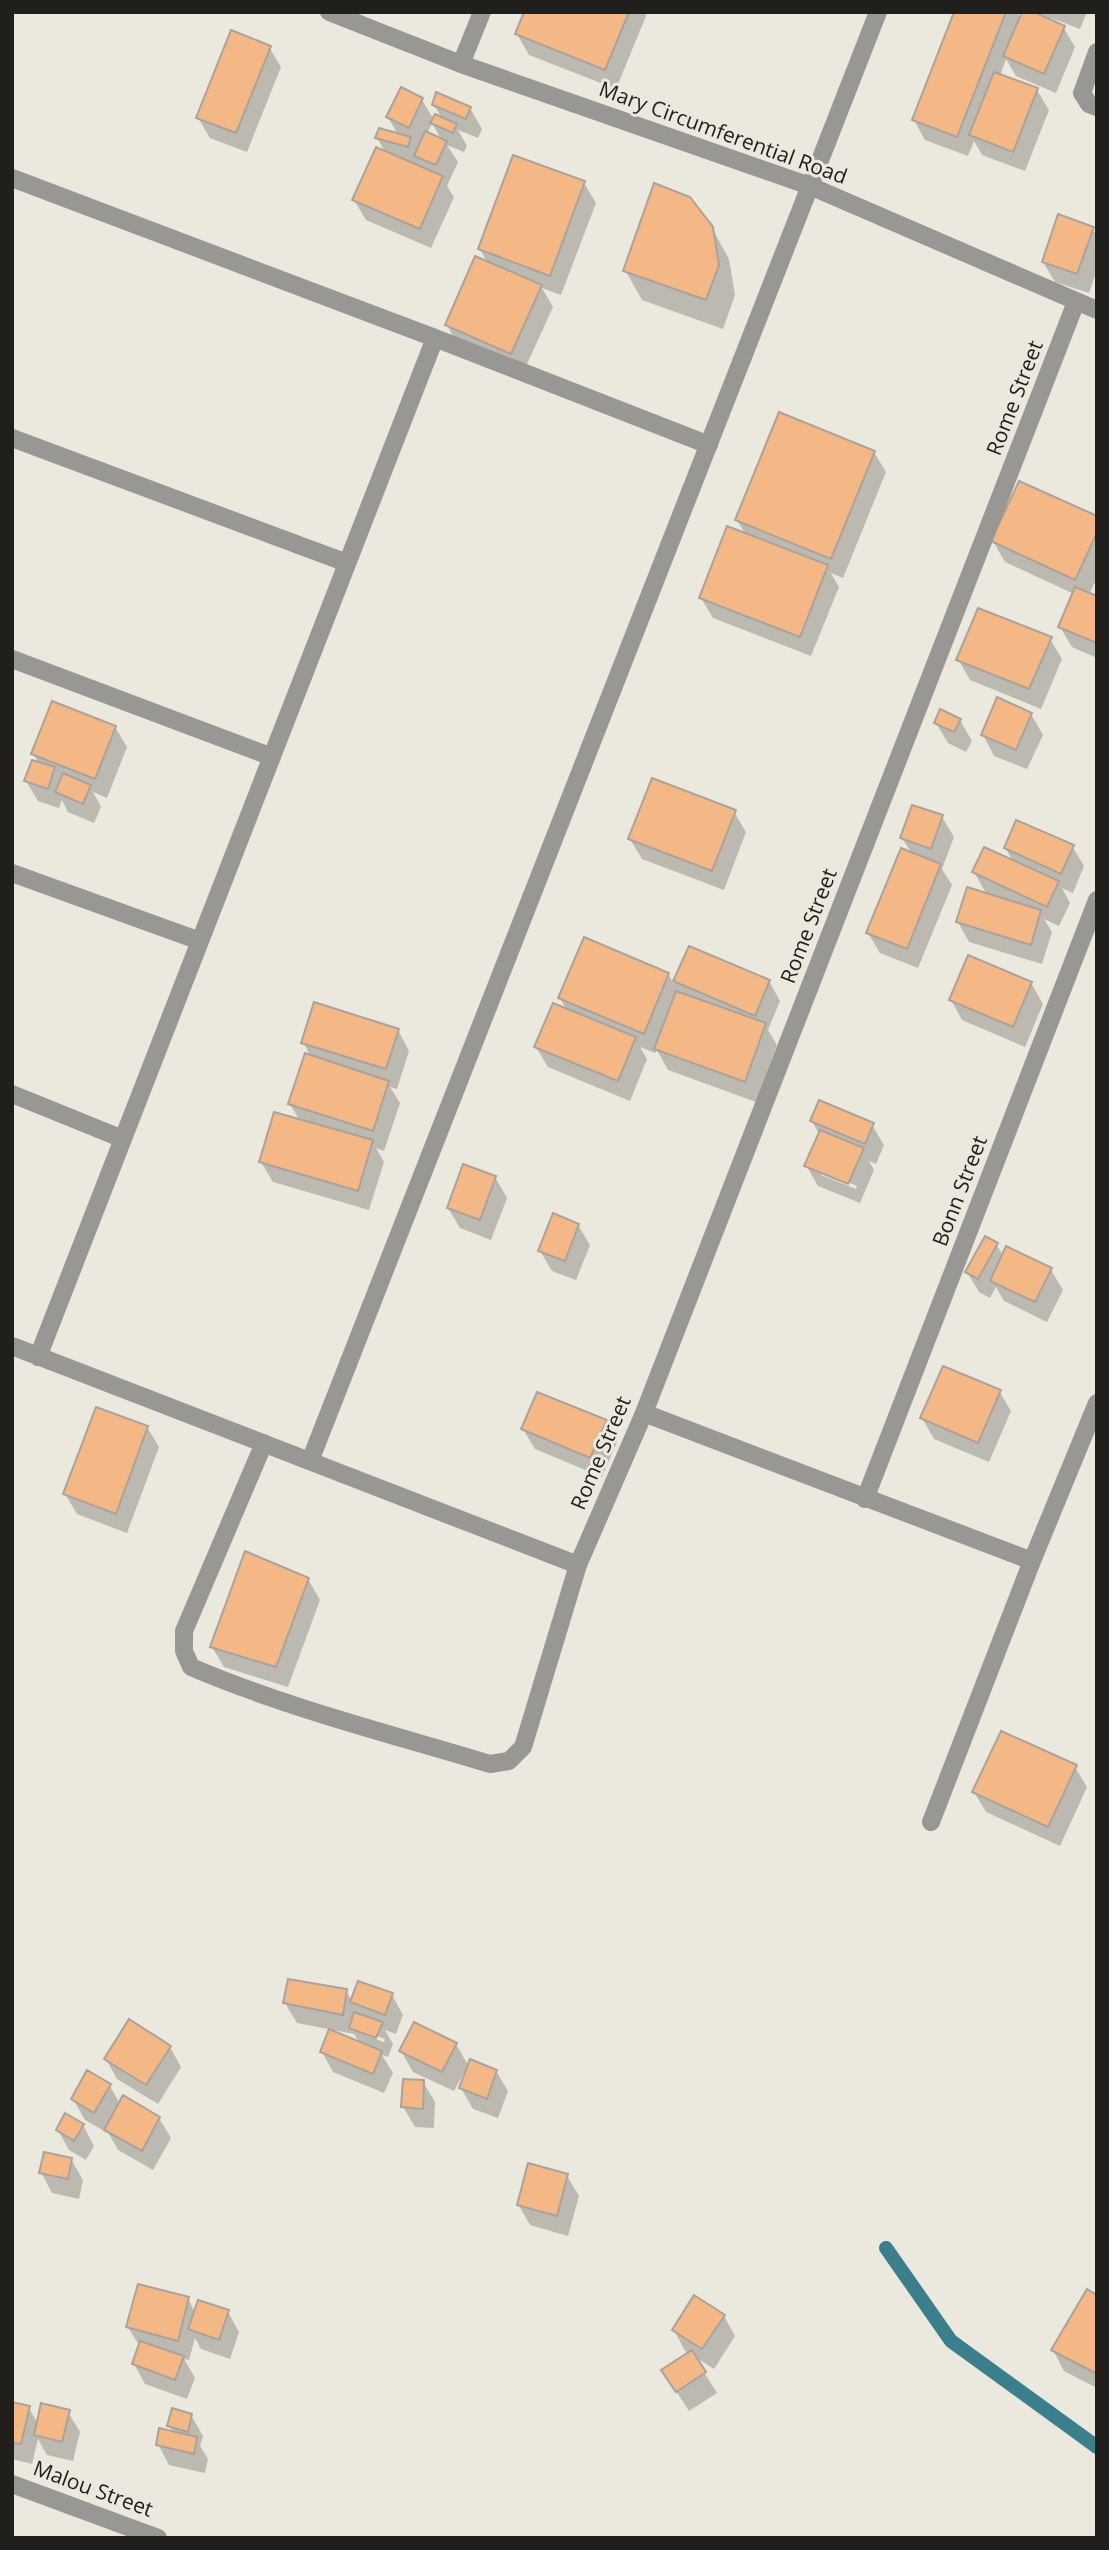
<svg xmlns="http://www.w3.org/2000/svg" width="1109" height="2550" font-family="'Open Sans',sans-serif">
<rect width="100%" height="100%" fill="#ebe8de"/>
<!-- shadow -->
<path fill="#0003" fill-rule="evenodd" d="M526,12H644L646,16L616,89L529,55L517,34Z
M956,12H1017L1021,19L1042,18L1039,12H1087L1080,29L1051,18L1050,21L1063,27L1075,47L1056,93L1016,76L1006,59L1000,76L1037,90L1049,110L1025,171L982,155L974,141L968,156L925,140L914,120Z
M269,47L281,67L247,152L210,138L198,118Z
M422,100L434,120L442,119L434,105L470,108L482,129L478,138L458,130L467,146L464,152L447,145L458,162L447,186L454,197L431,248L366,220L354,200L386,153L377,138L398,135L388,117ZM432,123L442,141L427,134Z
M584,183L596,203L561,295L542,288L553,307L523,373L458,345L447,325L488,264L480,249Z
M712,228L729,259L735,295L723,329L642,300L625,270Z
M1092,228L1097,236V270L1089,293L1055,282L1043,262Z
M874,452L886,472L843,578L831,573L839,587L811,656L713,618L701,598L746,535L737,520Z
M1097,518V578L1089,595L1097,598V658L1072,647L1060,627L1074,594L1005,562L993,541Z
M1050,639L1062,659L1041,709L970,680L958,659Z
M1031,714L1043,735L1027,769L994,756L983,735Z
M960,720L972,741L966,752L948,743L936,723Z
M115,727L127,747L107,798L93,792L101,807L94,823L68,812L62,800L59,808L38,801L26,781L40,764L33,754Z
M734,812L746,832L724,890L642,859L630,839Z
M942,817L954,837L942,869L952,885L918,968L880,953L868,933L912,854L902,838Z
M1072,846L1084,866L1073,893L1062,888L1070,903L1059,926L1044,919L1052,932L1042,964L969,942L958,922L987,895L974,872L1014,862L1005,848Z
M690,948L769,981L780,1001L768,1030L777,1045L756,1102L668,1070L657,1050L655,1053L640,1047L647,1059L630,1101L548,1067L536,1047L567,1011L560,998L668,974L674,984Z
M1031,983L1043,1004L1025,1047L962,1020L951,1000Z
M398,1030L409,1051L397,1089L390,1087L400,1103L384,1151L376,1148L384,1162L369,1210L273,1182L261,1162L300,1121L290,1104L311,1057L303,1042Z
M812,1121L872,1125L884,1145L876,1164L869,1161L874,1170L860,1203L818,1186L806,1165L819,1134ZM821,1171L857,1186L856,1189L821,1175Z
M495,1177L507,1198L491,1240L460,1228L448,1208Z
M578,1225L590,1245L576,1280L552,1271L540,1251Z
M996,1244L1004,1257L1007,1249L1051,1270L1063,1290L1047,1322L1004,1301L996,1287L990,1298L979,1292L967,1272Z
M999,1391L1011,1411L989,1462L934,1439L922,1418Z
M605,1422L617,1442L602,1477L535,1449L523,1429Z
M147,1427L159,1447L127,1533L77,1514L65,1494Z
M308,1579L320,1600L288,1687L224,1667L212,1647Z
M1075,1767L1087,1787L1060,1846L986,1812L974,1792Z
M346,1991L352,2001L392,1995L403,2015L396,2034L385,2030L393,2044L388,2057L382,2055L393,2073L384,2093L333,2072L322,2052L360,2044L354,2034L297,2023L285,2003ZM365,2032L385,2039L384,2042L365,2035Z
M456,2044L468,2065L454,2091L413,2072L401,2051Z
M170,2047L181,2067L158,2104L117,2079L106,2059Z
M496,2071L508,2091L498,2118L473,2109L461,2088Z
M423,2082L435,2102L434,2128L415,2127L403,2107Z
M110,2086L120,2104L159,2118L171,2138L153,2170L118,2150L107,2130L106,2132L85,2120L73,2099Z
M83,2125L94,2146L86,2160L69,2150L58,2130Z
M71,2159L83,2180L79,2199L52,2193L41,2172Z
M567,2176L579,2196L568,2236L530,2225L518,2204Z
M1097,2297V2388L1064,2371L1053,2350Z
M188,2299L195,2312H228L239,2332L230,2359L201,2349L195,2338L189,2360L184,2359L195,2378L187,2399L145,2384L134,2364L140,2347L128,2327Z
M724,2316L735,2336L714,2369L694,2356L717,2393L689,2411L663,2371L690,2353L685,2351L674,2330Z
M12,2404L29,2408L38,2424L68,2412L80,2432L73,2461L47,2455L38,2439L32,2464L12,2459Z
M191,2415L203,2436L200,2446L208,2459L205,2473L169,2465L158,2444L174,2433L169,2426Z"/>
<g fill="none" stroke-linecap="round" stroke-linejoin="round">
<!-- stream -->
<path stroke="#3b7f8c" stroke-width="14" d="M886,2248L951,2341L1097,2447"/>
</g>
<!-- building -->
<path fill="#f4b886" stroke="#aba29b" stroke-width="2" d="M524,12H629L605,70L515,34Z
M954,12H1006L957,137L912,120Z
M1022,12H1034L1065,26L1044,74L1003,56Z
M231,30L271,46L236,133L196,118Z
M994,72L1038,88L1013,152L969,135Z
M401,87L423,98L409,128L386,117Z
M436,92L471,107L466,119L432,105Z
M435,114L457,124L453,133L430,123Z
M379,128L411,137L408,147L375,138Z
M425,131L447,141L436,165L414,156Z
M376,147L443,176L420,229L352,200Z
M513,155L585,181L550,276L478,249Z
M654,183L690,197L713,227L719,265L706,300L623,271Z
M1058,214L1094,227L1077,274L1042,262Z
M475,256L542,285L511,354L445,325Z
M779,412L875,451L831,559L735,520Z
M1019,481L1097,516V533L1075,580L991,541Z
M727,526L828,565L800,637L699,598Z
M1075,587L1097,596V643L1058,627Z
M978,608L1052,637L1029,689L956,660Z
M997,697L1032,713L1016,750L981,735Z
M52,701L116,726L95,779L31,754Z
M940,709L961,719L954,732L934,723Z
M32,760L55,767L48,789L24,781Z
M63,773L91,785L83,804L55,792Z
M652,778L736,810L712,871L628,839Z
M912,805L943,815L931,849L900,838Z
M1016,820L1074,845L1061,874L1004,848Z
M984,847L1059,881L1047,907L972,872Z
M901,848L941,864L907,949L866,933Z
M967,887L1041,910L1031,945L956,922Z
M584,937L669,973L644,1034L558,998Z
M689,946L770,980L755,1016L673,981Z
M968,955L1032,982L1013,1027L949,1000Z
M676,991L766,1023L745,1082L654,1049Z
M314,1002L399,1029L386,1069L301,1043Z
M553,1003L636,1037L618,1081L534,1047Z
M305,1053L389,1081L373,1131L288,1104Z
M819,1100L874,1123L865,1144L810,1121Z
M274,1112L373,1140L358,1191L259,1162Z
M820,1130L864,1148L848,1184L804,1166Z
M463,1164L496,1176L480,1220L447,1208Z
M553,1213L579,1224L565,1261L538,1251Z
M985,1236L998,1243L978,1279L965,1272Z
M1006,1246L1052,1268L1035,1302L990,1281Z
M943,1366L1001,1390L978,1443L920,1418Z
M537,1392L607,1420L590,1458L521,1429Z
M96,1407L148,1426L116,1514L63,1494Z
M245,1551L309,1578L276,1667L210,1647Z
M1001,1731L1077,1765L1048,1827L972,1792Z
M288,1979L347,1989L343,2015L283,2003Z
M358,1981L393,1993L385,2015L350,2002Z
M354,2012L383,2022L376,2038L349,2028Z
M129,2019L171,2046L146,2085L104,2059Z
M414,2022L457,2043L442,2072L399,2051Z
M329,2029L382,2051L373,2074L320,2052Z
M470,2059L497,2070L487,2099L459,2088Z
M87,2070L111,2084L94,2113L71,2099Z
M403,2079L424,2080L423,2109L401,2107Z
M123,2095L160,2117L142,2151L104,2130Z
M65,2113L84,2124L74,2141L56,2130Z
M44,2152L72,2158L68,2179L39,2173Z
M528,2163L568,2174L557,2216L517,2205Z
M138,2284L189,2297L178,2341L126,2327Z
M1087,2289L1097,2295V2374L1051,2350Z
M694,2295L725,2315L702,2349L672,2330Z
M198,2300L229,2310L219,2340L188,2329Z
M140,2341L184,2356L175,2380L132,2364Z
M692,2350L706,2372L676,2392L661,2370Z
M12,2402L30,2406L21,2444L12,2443Z
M41,2403L70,2410L62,2442L34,2435Z
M172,2408L192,2414L188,2432L167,2426Z
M159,2428L197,2437L194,2454L156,2445Z"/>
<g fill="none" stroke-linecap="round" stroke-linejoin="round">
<!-- minor -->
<path stroke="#989793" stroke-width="18" d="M1097,52L1082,93L1089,104L1097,107
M461,64L482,12
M12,178L435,338L709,445
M12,438L347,563
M12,659L272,757
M12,873L200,941
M12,1094L123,1139
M12,1346L578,1565
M38,1357L435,338
M644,1413L1032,1561
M264,1443L184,1631V1651L191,1667C287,1708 391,1734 490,1764L509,1761L523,1747L578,1565L644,1413L1076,302
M310,1461L810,186L1097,310
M865,1499L1097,900
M931,1822L1032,1561L1097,1403
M12,2484L158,2538"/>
<!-- tertiary -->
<path stroke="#989793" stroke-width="18" d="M329,12L461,64L810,186L878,12"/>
</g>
<g text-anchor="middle" stroke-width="6" stroke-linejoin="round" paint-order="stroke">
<!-- street labels -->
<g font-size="21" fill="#201f1b" stroke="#ebe8de">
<text transform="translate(723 133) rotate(20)" y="7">Mary Circumferential Road</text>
<text transform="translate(1015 398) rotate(-69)" y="7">Rome Street</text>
<text transform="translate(809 926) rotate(-69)" y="7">Rome Street</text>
<text transform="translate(960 1191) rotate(-69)" y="7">Bonn Street</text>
<text transform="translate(601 1453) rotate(-67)" y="7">Rome Street</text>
<text transform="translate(93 2489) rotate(20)" y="7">Malou Street</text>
</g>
</g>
<!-- border -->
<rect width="1109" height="2550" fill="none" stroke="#201f1b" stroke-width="28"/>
</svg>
